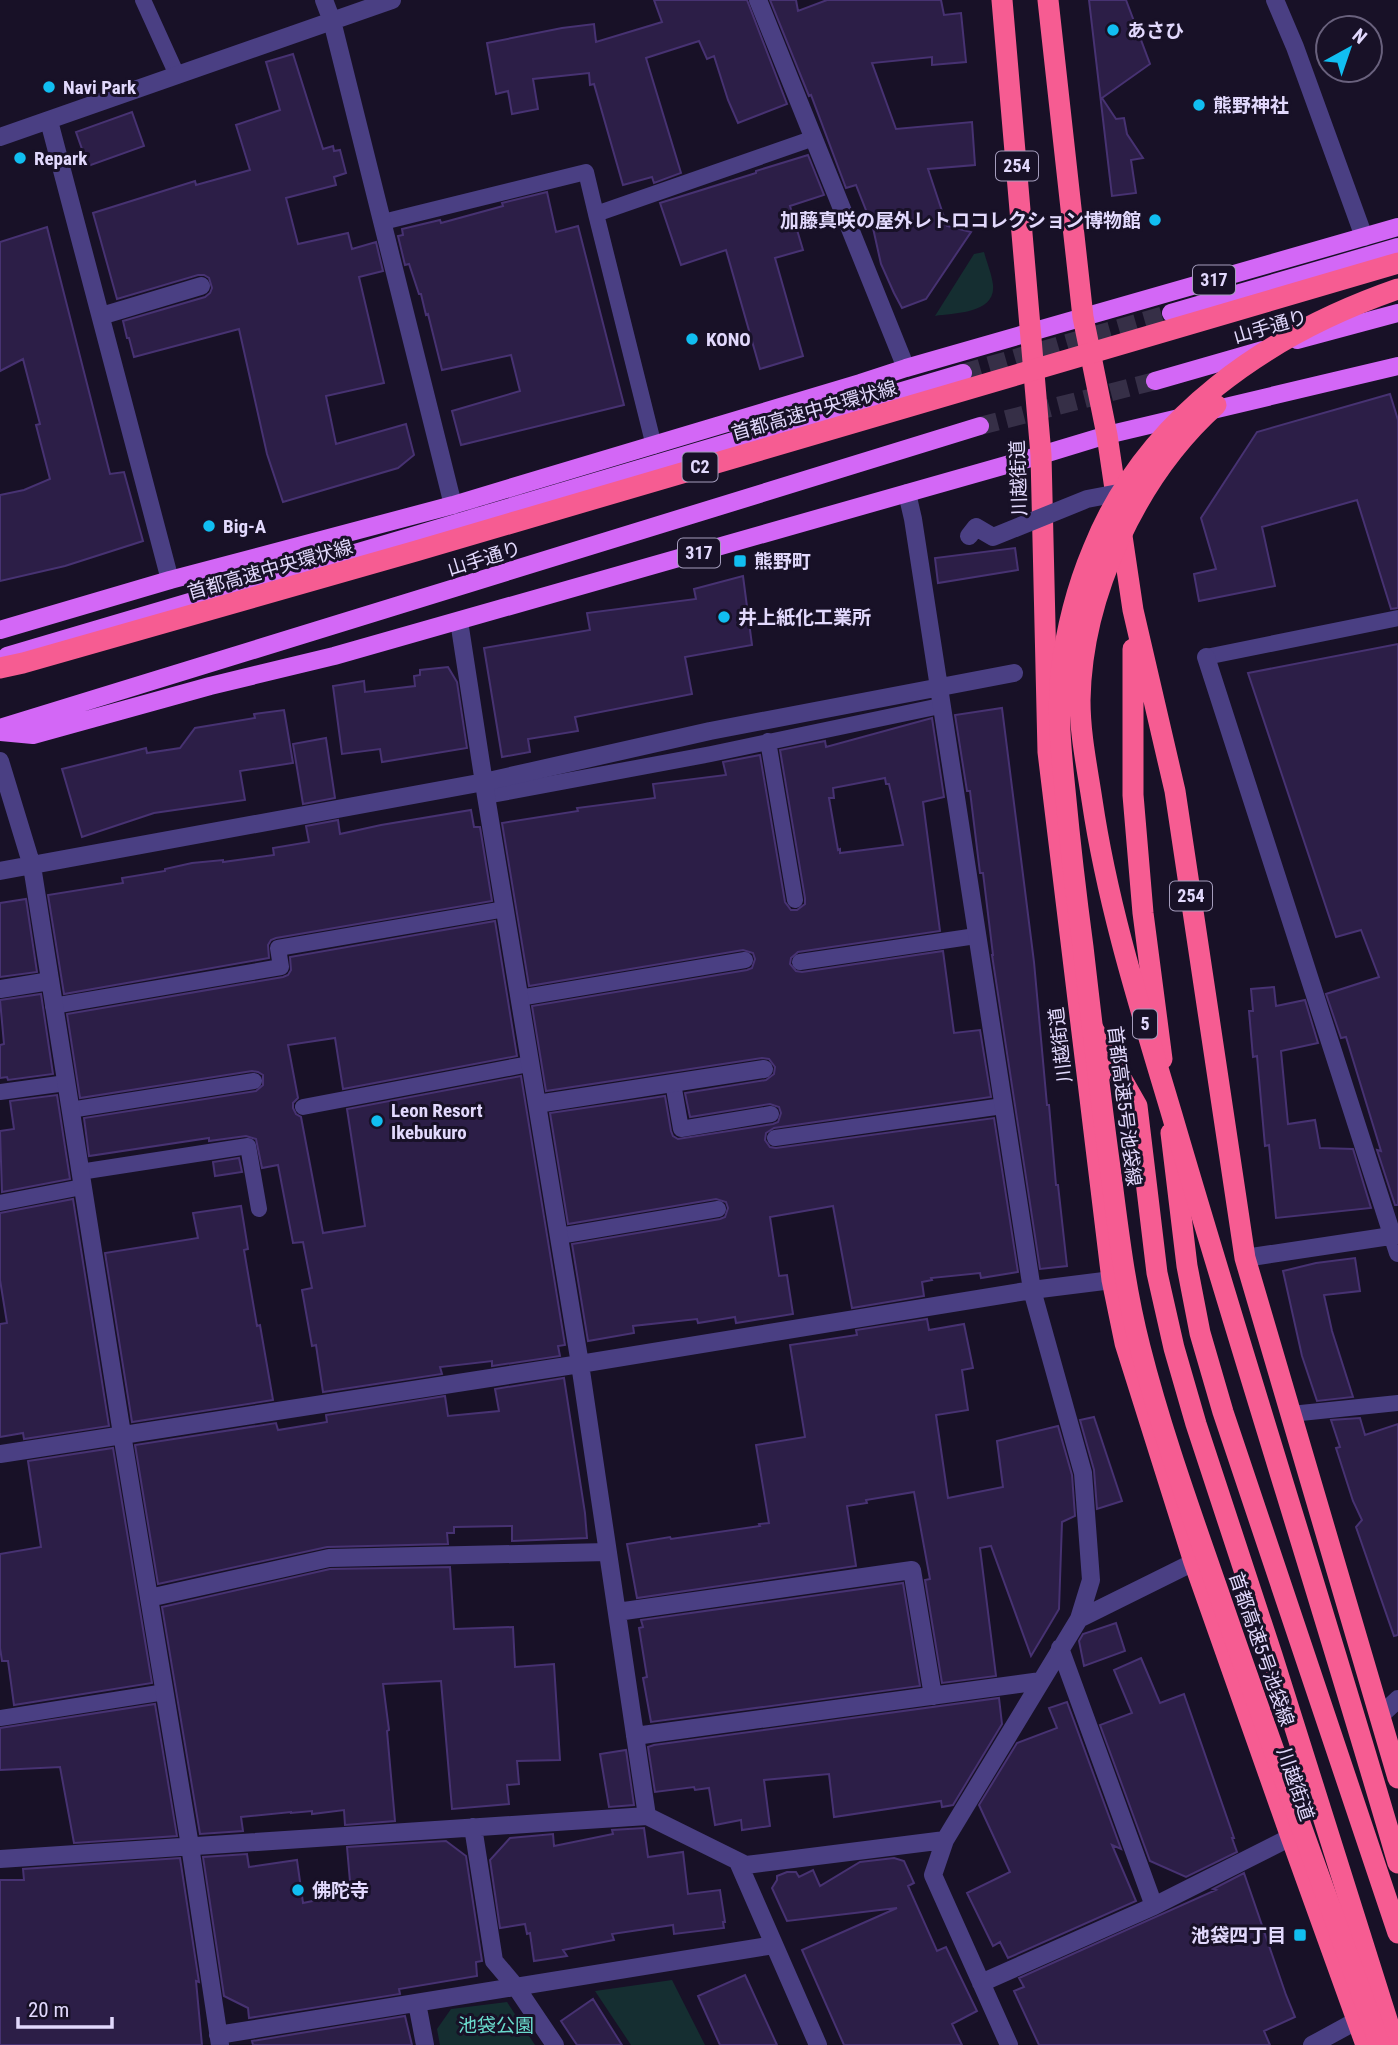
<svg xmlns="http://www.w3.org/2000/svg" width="1398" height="2045" font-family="'Roboto Condensed','Noto Sans JP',sans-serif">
<rect width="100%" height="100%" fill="#181127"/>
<!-- green -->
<path fill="#152e31" d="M984,252C987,263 992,275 993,285C996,314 954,313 935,316L974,254Z
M672,1980L705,2045H631L595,1991Z
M507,2002L535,2045H440L437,2029L451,2009Z"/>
<!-- building -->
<path fill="#2c1e47" stroke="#473272" stroke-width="2" fill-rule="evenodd" d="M654,0H747L787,104L738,123L728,100L714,56L707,59L699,41L646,58L681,173L654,183L652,177L623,185L594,84L590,85L589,73L533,79L538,109L512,114L508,91L496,94L487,43L562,28L594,24L596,42L662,22Z
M770,0H796L798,11L827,0H941L944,15L961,13L966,62L932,65V57L872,63L896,129L972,122L975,165L928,169L947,226L971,232L926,299L902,308L894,293L881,264L873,228L856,185L846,188L811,95L809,96Z
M1089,0H1126L1150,64L1102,98L1116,119L1124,118L1127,134L1143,158L1131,160L1136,193L1112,196Z
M293,54L323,149L333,146L334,151L340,150L346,173L334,177L336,185L286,198L298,244L348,233L352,249L376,242L383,271L359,277L384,383L326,396L336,444L406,424L414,455L398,468L283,502L267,454L239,329L134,357L129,338H127L123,321L205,297L210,293L212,288L209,278L204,275H198L117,299L93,213L195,181L196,185L250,170L236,125L280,110L266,62Z
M132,112L144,146L88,166L76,132Z
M808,155L824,195L790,206L803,250L775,258L803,356L760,369L726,250L681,265L660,203L756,173V171Z
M547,192L556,232L578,226L624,405L461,445L452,411L520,391L511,355L442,370L428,314L426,315L421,294H419L409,264L405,265L398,236L403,235L402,229L440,220L441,223L503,206L502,203Z
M47,227L110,474L124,472L143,541L65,566L0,581V495L24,490L50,479L36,425L40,424L23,359L0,371V242Z
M1390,394L1398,420V608L1391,609L1357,500L1262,527L1275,586L1199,601L1194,574L1216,569L1201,518L1257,432Z
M1015,548L1018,570L938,583L935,558Z
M743,576L752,645L685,657L692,694L575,717L578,731L528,739L530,752L502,757L484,648L590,630L587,613L696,599L694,589Z
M1398,644V1205H1395L1377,1150L1381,1151L1346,1037L1341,1038L1326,994L1379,977L1361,930L1336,937L1248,673Z
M448,667L457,682L467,748L382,762L380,749L342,754L333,686L364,681L365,692L415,686L414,676L420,675V670Z
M1002,708L1034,962L1047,1105H1049L1056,1185H1058L1067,1266L1040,1269L992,955H993L983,873H980L970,791H967L955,715Z
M284,710L293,763L240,771L245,800L154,813L82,837L62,769L146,748L147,753L180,748L195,728L255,718L254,714Z
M932,718L944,797L923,802L940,931L798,952L791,958L790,964L796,971L802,972L943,951L954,1033L980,1030L991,1097L774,1128L766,1133L765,1140L770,1147L776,1148L994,1118L1018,1272L981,1278L980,1273L931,1278L932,1280L922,1282L924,1296L852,1308L833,1206L770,1217L779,1276L787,1275L793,1314L736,1323L735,1317L698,1323L697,1319L633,1326L634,1333L588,1341L572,1244L720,1219L725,1217L728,1208L726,1202L716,1199L568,1224L550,1113L665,1096L671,1131L673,1136L678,1139L773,1124L778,1122L781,1113L779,1107L770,1104L690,1117L685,1093L766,1080L774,1074L775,1067L769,1059L762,1058L546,1091L532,1006L747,970L752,968L755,959L753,953L743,950L529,986L502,823L578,811L577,808L655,798L653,784L726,775L723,762L760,755L785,902L791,910H797L805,904V898L780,750L825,741L826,747ZM885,778L886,784H889L903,845L840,853V849L838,850L829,798H834L833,788Z
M326,738L335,798L303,804L293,744Z
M471,810L474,827H480L492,901L276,938L271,940L268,945L269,958L64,994L48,895L123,883L122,878L165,871V869L192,863L223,860V862L274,855L273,848L309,842L306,826L338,820L340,834L381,825Z
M26,899L37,972L0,977V903Z
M495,921L517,1056L343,1089L335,1038L288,1045L298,1098L293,1103V1108L296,1114L301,1117L323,1233L365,1226L347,1109L521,1076L565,1345L558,1346L560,1356L492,1366V1361L440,1367L442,1374L323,1392L316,1345L312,1346L302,1290L312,1288L303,1242L293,1243L278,1165L262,1168L256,1139L246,1136L209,1141V1138L89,1156L84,1118L256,1091L263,1085V1075L258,1072L252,1071L80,1098L67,1014L283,977L288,975L291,970L290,957Z
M1274,987L1276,1006L1305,1000L1318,1043L1281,1051L1288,1124L1315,1120L1320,1148L1353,1149L1371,1208L1276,1218L1269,1145L1265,1146L1257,1056L1253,1057L1249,1011H1253L1251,989Z
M41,994L53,1074L8,1080L7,1077L0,1078V1045L4,1044L0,1000Z
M57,1095L70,1179L2,1192L0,1131L14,1129L10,1101Z
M239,1158L242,1172L215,1176L213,1162Z
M73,1199L109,1426L24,1439L23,1433L0,1437V1324L7,1323L0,1280V1213Z
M241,1206L248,1249L244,1250L257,1326L260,1325L273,1400L132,1422L105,1253L198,1238L193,1213Z
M1355,1258L1360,1291L1324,1295L1332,1331L1353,1397L1317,1401L1302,1356L1283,1271L1316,1263Z
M927,1319L929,1330L964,1324L973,1368L962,1370L968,1410L936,1415L948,1498L1003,1487L997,1441L1058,1426L1072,1475L1075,1516L1062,1522L1059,1609L1031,1656L991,1546L980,1548L996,1676L942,1683L925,1580L930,1579L914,1492L866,1500L867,1503L847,1506L856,1566L637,1598L627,1544L670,1537L671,1539L760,1526L759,1524L769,1523L756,1445L805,1437L790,1345L857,1335L856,1330Z
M564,1378L585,1513L587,1538L512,1541V1526L454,1527V1533H447L448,1544L327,1547L158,1584L135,1445L276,1423L278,1430L327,1422L326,1415L445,1396L448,1416L499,1411L495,1389Z
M1094,1417L1122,1501L1097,1509L1094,1470L1080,1420Z
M1360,1418L1365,1435L1398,1424V1635L1394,1636L1356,1527L1362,1520L1353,1501L1336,1448L1340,1447L1331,1420Z
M113,1448L152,1683L14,1705L8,1661H2L0,1648V1554L41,1547L28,1461Z
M450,1567L454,1629L513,1627L515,1667L554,1664L560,1760L517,1761L519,1784L507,1785L509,1804L452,1809L441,1681L383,1684L389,1730L387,1731L395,1821L345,1825L344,1810L312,1814V1811L291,1813V1812L241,1817L243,1831L200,1834L162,1607L330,1569Z
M903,1583L920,1686L651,1722L643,1678L647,1677L639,1628L643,1627L641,1620Z
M1116,1623L1125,1651L1084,1666L1079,1641L1083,1634Z
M1141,1658L1160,1703L1184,1694L1234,1838H1232L1237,1852L1186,1877L1150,1861L1100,1725L1132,1713L1114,1670Z
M999,1698L1002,1724L953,1805L942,1807L941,1801L834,1817L829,1774L764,1780L770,1826L742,1830L741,1820L715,1825L709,1788L695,1790L694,1787L655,1792L648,1747L654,1745Z
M1067,1702L1121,1849L1112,1845L1136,1901L1008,1958L1000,1942L993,1946L967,1893L1010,1872L979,1805L1017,1743L1057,1728L1049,1708Z
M155,1704L177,1836L74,1843L60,1767L0,1770V1728Z
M626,1750L634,1805L609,1807L600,1754Z
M644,1828L648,1857L683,1852L688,1894L720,1890L725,1922H723L724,1928L674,1934L673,1925L612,1934L614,1940L563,1950L567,1956L534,1961L530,1933L527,1934L525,1924L500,1928L490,1860L510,1838L553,1834L554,1846L613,1834L612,1830Z
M446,1841L466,1856L482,1961L476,1962L477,1976L399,1989L400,1994L249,2018L248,2008L224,1996L203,1857L247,1854L249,1867L297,1860L303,1903L351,1893L347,1847Z
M180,1858L199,1982L196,1981L202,2045H0V1880H24L23,1869Z
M894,1858L904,1861L914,1883L908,1886L937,1951L946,1947L977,2011L952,2024L962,2045H844L802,1950L897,1908L787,1921L772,1888L777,1880V1876L787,1872H796L799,1877L813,1870L820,1886L860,1862Z
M1244,1873L1286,1995L1295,2017L1264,2031L1270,2045H1039L1014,1991L1024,1987L1019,1978L1216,1890L1213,1889Z
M745,1975L777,2045H720L698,1996Z
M593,1999L622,2045H577L561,2021Z
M405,2016L412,2045H253L252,2041Z"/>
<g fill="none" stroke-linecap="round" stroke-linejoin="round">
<!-- primary-tunnel -->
<path stroke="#362f47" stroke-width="18" stroke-dasharray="18 9" stroke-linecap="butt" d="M963,373L1171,313
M980,426L1155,381"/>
<!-- lane -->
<path stroke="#4a3f83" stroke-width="16" d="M143,0L177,75
M383,222L586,172L596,214
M654,446L596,214L814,138
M1206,657L1398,618
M768,741L795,900
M486,796L711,754L940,706
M800,962L976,936
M519,998L745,960
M53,1006L281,967L278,948L505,909
M673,1083L681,1129L771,1114
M0,1092L66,1083
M303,1107L529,1064
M70,1110L254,1081
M775,1138L1003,1106
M80,1172L248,1146L259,1209
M0,1203L82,1187
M559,1236L718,1209
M1291,1414L1398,1403
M0,1718L165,1692"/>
<!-- street -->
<path stroke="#4a3f83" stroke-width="18" d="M324,0L332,21L453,505
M758,0L906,368
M1275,0L1295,47L1364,237
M49,121L170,580
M0,137L392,0
M101,316L201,286
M907,493L913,519L1032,1290L1083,1473L1091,1580L1079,1619
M459,621L486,796L580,1364L647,1816
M1206,657L1398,1253
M0,761L32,866L122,1434L190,1846L220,2045
M0,871L484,782L710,731L1014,673
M0,989L50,981
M537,1104L764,1069
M1245,1258L1398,1235
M0,1454L580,1364L1032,1290L1112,1280
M149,1598L329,1558L608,1552
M617,1612L912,1570L933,1696
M1060,1648L1154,1906
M1380,1716L1398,1699
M635,1736L1041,1681
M473,1827L494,1961L516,1987L555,2045
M0,1859L647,1816L746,1865L945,1840
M738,1862L818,2045
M981,1983L1154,1906L1291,1837
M417,2003L425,2045
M218,2035L774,1945
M1009,2045L933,1875L945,1840L1079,1619L1194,1562
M1312,2045L1358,2020"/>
<!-- primary -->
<path stroke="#d367f6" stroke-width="18" d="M1171,313L1398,247
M1297,340L1398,313
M1155,381L1263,350
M0,630L170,580L453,505L860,383L906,368L1398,227
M7,656L963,373
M0,728L980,426
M0,732L33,735L210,686L334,656L1041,455L1107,435L1398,366"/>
<!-- highway -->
<path stroke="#f65c92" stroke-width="21" d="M1002,0L1041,455L1048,752L1112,1280L1125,1343L1194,1562L1291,1837L1366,2045
M1048,0L1083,317L1107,435L1133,610L1175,791L1245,1258L1398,1778
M1133,649V795L1143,913L1162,1059
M1092,1027L1137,1106L1157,1273L1174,1348L1196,1424L1272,1655L1395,2045
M1171,1133L1187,1266L1200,1333L1223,1412L1398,1933"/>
<!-- street-bridge -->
<path stroke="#4a3f83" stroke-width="18" d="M969,536L976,527L993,537L1087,499L1129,491"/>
<!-- highway-bridge -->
<path stroke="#f65c92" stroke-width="21" d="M1216,405C1137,476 1082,594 1080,700C1080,734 1087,767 1092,800C1108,908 1141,1011 1172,1115C1245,1365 1325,1613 1398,1863
M0,668L23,663L416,551L1398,263
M1380,2045C1326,1894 1270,1743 1218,1591C1190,1510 1161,1430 1140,1347C1126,1293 1119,1237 1112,1182C1101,1104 1092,1025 1083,947C1076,895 1070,843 1065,790C1061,751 1057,712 1061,672C1066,631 1077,587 1093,549C1146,417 1268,334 1398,289"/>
</g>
<!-- markers -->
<g fill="#11bef1" stroke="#181127" stroke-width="2.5">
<circle cx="1113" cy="30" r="7"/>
<circle cx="49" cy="87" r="7"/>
<circle cx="1199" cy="105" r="7"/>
<circle cx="20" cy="158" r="7"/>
<circle cx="1155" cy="220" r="7"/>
<circle cx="692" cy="339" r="7"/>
<circle cx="209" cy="526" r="7"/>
<rect x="733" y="554" width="14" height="14" rx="3.5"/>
<circle cx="724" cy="617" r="7"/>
<circle cx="377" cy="1121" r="7"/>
<circle cx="298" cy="1890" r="7"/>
<rect x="1293" y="1928" width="14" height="14" rx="3.5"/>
</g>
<g text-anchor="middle" stroke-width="6" stroke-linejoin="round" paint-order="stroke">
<!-- shield labels -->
<g fill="#181127" stroke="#a59dbd" stroke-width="2">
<rect x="996" y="151.5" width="42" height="29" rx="5"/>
<rect x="1193" y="265.5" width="42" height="29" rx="5"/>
<rect x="682.5" y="452.5" width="35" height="29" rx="5"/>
<rect x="678" y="538.5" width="42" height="29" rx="5"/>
<rect x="1170" y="881.5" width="42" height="29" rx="5"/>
<rect x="1133" y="1009.5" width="24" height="29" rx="5"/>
</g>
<g font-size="18" font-weight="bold" fill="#e2d9fd">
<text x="1017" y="172">254</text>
<text x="1214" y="286">317</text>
<text x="700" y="473">C2</text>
<text x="699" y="559">317</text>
<text x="1191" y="902">254</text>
<text x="1145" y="1030">5</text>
</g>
<!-- poi labels -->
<g font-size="19" font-weight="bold" fill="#e2d9fd" stroke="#181127" text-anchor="start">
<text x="1127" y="37">あさひ</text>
<text x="63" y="94">Navi Park</text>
<text x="1213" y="112">熊野神社</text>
<text x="34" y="165">Repark</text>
<text x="1141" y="227" text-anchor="end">加藤真咲の屋外レトロコレクション博物館</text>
<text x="706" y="346">KONO</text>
<text x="223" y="533">Big-A</text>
<text x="754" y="568">熊野町</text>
<text x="738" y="624">井上紙化工業所</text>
<text x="391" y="1117">Leon Resort<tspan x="391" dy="22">Ikebukuro</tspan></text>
<text x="312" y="1897">佛陀寺</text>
<text x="1286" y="1942" text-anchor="end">池袋四丁目</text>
</g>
<!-- street labels -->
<g font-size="19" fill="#e2d9fd" stroke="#181127">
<text transform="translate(1270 326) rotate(-16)" y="7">山手通り</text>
<text transform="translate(814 410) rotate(-16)" y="7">首都高速中央環状線</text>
<text transform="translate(1018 478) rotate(-92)" y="7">川越街道</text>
<text transform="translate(484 558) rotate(-17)" y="7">山手通り</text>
<text transform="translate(270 569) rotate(-16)" y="7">首都高速中央環状線</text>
<text transform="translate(1060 1045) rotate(-97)" y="7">川越街道</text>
<text transform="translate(1125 1106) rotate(83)" y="7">首都高速5号池袋線</text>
<text transform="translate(1262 1649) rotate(71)" y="7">首都高速5号池袋線</text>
<text transform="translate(1296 1784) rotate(71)" y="7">川越街道</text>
</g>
<!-- park labels -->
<g font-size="19" fill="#69dacc" stroke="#181127">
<text x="496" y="2032">池袋公園</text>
</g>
</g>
<!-- north arrow -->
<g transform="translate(1349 49) rotate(40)"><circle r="33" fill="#181127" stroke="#69617d" stroke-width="2"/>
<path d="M0-5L12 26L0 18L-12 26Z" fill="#11bef1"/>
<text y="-10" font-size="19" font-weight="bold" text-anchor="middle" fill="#e2d9fd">N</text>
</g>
<!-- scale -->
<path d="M18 2017v10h94v-10" fill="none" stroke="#e2d9fd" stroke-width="3.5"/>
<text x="28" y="2017" font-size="21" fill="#e2d9fd" stroke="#181127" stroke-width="5" paint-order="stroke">20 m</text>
</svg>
